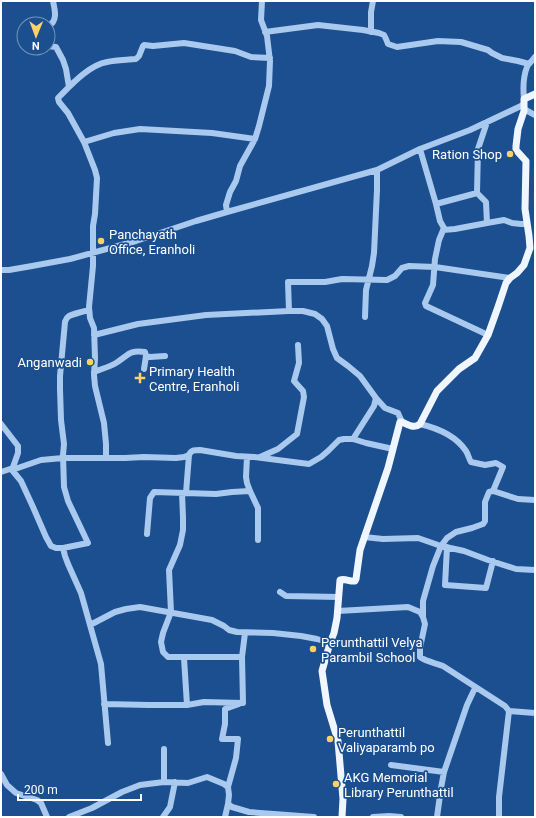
<svg xmlns="http://www.w3.org/2000/svg" width="536" height="818" font-family="Roboto,sans-serif">
<rect width="100%" height="100%" fill="#1b4f8f"/>
<g fill="none" stroke-linecap="round" stroke-linejoin="round">
<!-- minor -->
<path stroke="#a9c9ee" stroke-width="6" d="M48,26C58,22 55,10 53,1
M265,32L318,25L363,30L379,33L384,35L386,39L388,44L397,47L438,41L461,42L488,50L492,53L502,58L518,61L529,64
M371,32V12L373,1
M48,46L56,47L63,60L66,69L69,87
M524,99C523,89 523,77 527,67C529,63 533,60 535,57
M524,109L535,115
M84,142L114,133L140,129L212,133L255,139
M420,149L436,204L440,221L444,228L439,240L435,259L433,285L425,303L426,306L488,335
M436,204L477,193L478,149L487,122
M227,212L226,205L230,192L236,181L240,166L255,139L259,126L269,86L270,61L267,36L261,20L262,1
M487,223L504,220L512,223L521,224H527
M443,230L455,229L487,223L486,202L477,193
M1,270H9L32,266L70,259L136,241L196,221L227,212L377,170L420,149L470,130L523,105
M89,310C85,311 71,315 69,316C66,318 66,319 65,322L60,376V389L61,420L64,444L63,455L64,487L68,501L88,543L63,548L65,556L68,564L81,593L101,664L108,743
M289,311H303L315,314L322,319L327,326L333,349L337,358L348,366L360,376L376,398L374,406L353,439
M365,317L366,290L372,266L374,253L377,190V170
M94,335L138,324L206,315L289,311L288,282H325L342,279L387,280L395,276L402,268L409,266L435,267L510,278
M144,369L146,356
M94,372C101,369 109,367 116,363C129,355 128,350 145,352L146,356L150,357L165,356
M375,397L385,408L398,413L402,422
M1,424L18,446V453L12,470
M420,424C437,428 456,436 466,451C468,454 469,459 471,462L485,465L496,463L503,467L493,491
M247,457L246,477L247,483L250,491L258,508V540
M260,457L278,449L297,434L304,397L303,391L294,381L299,363L298,345
M106,458V444L104,423L95,386L94,375L95,358L94,328L90,318L89,307L93,266V226L95,214L97,178L95,170L84,142L68,113L59,102L58,98C71,85 89,65 107,62C116,60 126,60 136,59L139,56L143,46L144,45L153,46L184,43L235,51L251,57L270,58
M12,470L41,460L63,458H125L144,457L176,458L184,457L189,455C191,450 194,450 200,450L236,456L254,457L309,464L321,457L328,451L339,440L344,439H353L366,443L393,449
M1,472L10,469L12,470L21,481L33,507L46,537L51,546L56,548H63
M182,493L183,517V530L180,545L169,570L171,612L163,633L161,642L163,652L168,657H242
M186,493L189,455
M535,500L518,499L493,491L489,492L485,502V521L483,524L472,528L456,532L447,538L441,546L433,566L423,601V617L425,624L420,648V657C427,662 436,663 443,666L505,706L509,711L535,713
M147,534L150,498L154,492L216,494L232,492L250,491
M364,537L383,539L418,538L441,546L464,551L488,560L516,569L535,570
M447,547L445,585L486,588L493,561
M280,592L286,596L339,597
M338,611L408,607L420,612L423,617
M90,625L115,612L126,609L140,607L212,620L224,626L229,630L237,632L273,633L301,636L317,639L330,643
M184,658L187,705
M104,704L149,705H187L204,702L243,703L242,657L245,633
M391,765L444,772
M1,774L7,785L16,793L37,800L41,803L47,817
M164,782V749
M228,787L236,758L238,739H222L225,724V709L239,704
M69,817L92,808L122,792L140,785L164,782L188,783L207,777L224,784L228,787L229,795L228,804L232,807L249,812L314,817
M163,817L170,807L175,782
M225,817L228,804
M373,817L389,816L401,817
M437,817L441,788L444,772L467,705L475,688
M499,817V797L509,711"/>
<!-- major -->
<path stroke="#f0f6ff" stroke-width="7" d="M342,817L343,799L338,741L327,705L322,671L330,643L334,633L337,618L340,580C345,578 350,582 355,581L356,579L360,550L388,468L400,422H402C409,425 414,429 420,424L437,391L459,369L475,358L488,335L498,307L506,283L510,278L517,273L524,265L530,248L529,236L525,209L526,161L516,150V146L518,129L524,111V99L535,94"/>
</g>
<!-- markers -->
<g fill="#ffd166" stroke="#1b4f8f" stroke-width="1.5">
<circle cx="510" cy="154" r="4"/>
<circle cx="101" cy="241" r="4"/>
<circle cx="90" cy="362" r="4"/>
<path d="M138 372h4v4h4v4h-4v4h-4v-4h-4v-4h4z"/>
<circle cx="313" cy="649" r="4"/>
<circle cx="330" cy="739" r="4"/>
<circle cx="336" cy="784" r="4"/>
</g>
<g text-anchor="middle" stroke-width="3.5" stroke-linejoin="round" paint-order="stroke">
<!-- poi labels -->
<g font-size="13" fill="#fff" stroke="#1b4f8f" text-anchor="start">
<text x="502" y="159" text-anchor="end">Ration Shop</text>
<text x="109" y="239">Panchayath<tspan x="109" dy="15">Office, Eranholi</tspan></text>
<text x="82" y="367" text-anchor="end">Anganwadi</text>
<text x="149" y="376">Primary Health<tspan x="149" dy="15">Centre, Eranholi</tspan></text>
<text x="321" y="647">Perunthattil Velya<tspan x="321" dy="15">Parambil School</tspan></text>
<text x="338" y="737">Perunthattil<tspan x="338" dy="15">Valiyaparamb po</tspan></text>
<text x="344" y="782">AKG Memorial<tspan x="344" dy="15">Library Perunthattil</tspan></text>
</g>
</g>
<!-- border -->
<rect width="536" height="818" fill="none" stroke="#ffffff" stroke-width="4"/>
<!-- north arrow -->
<g transform="translate(36 36) rotate(181)"><circle r="19" fill="#1b4f8f" stroke="#7695bc"/>
<path d="M0-3L7 15L0 10L-7 15Z" fill="#ffd166"/>
<text y="-6" font-size="11" font-weight="bold" text-anchor="middle" fill="#ffffff">N</text>
</g>
<!-- scale -->
<path d="M18 794v6h123v-6" fill="none" stroke="#ffffff" stroke-width="2"/>
<text x="24" y="794" font-size="12" fill="#ffffff" stroke="#1b4f8f" stroke-width="3" paint-order="stroke">200 m</text>
</svg>
